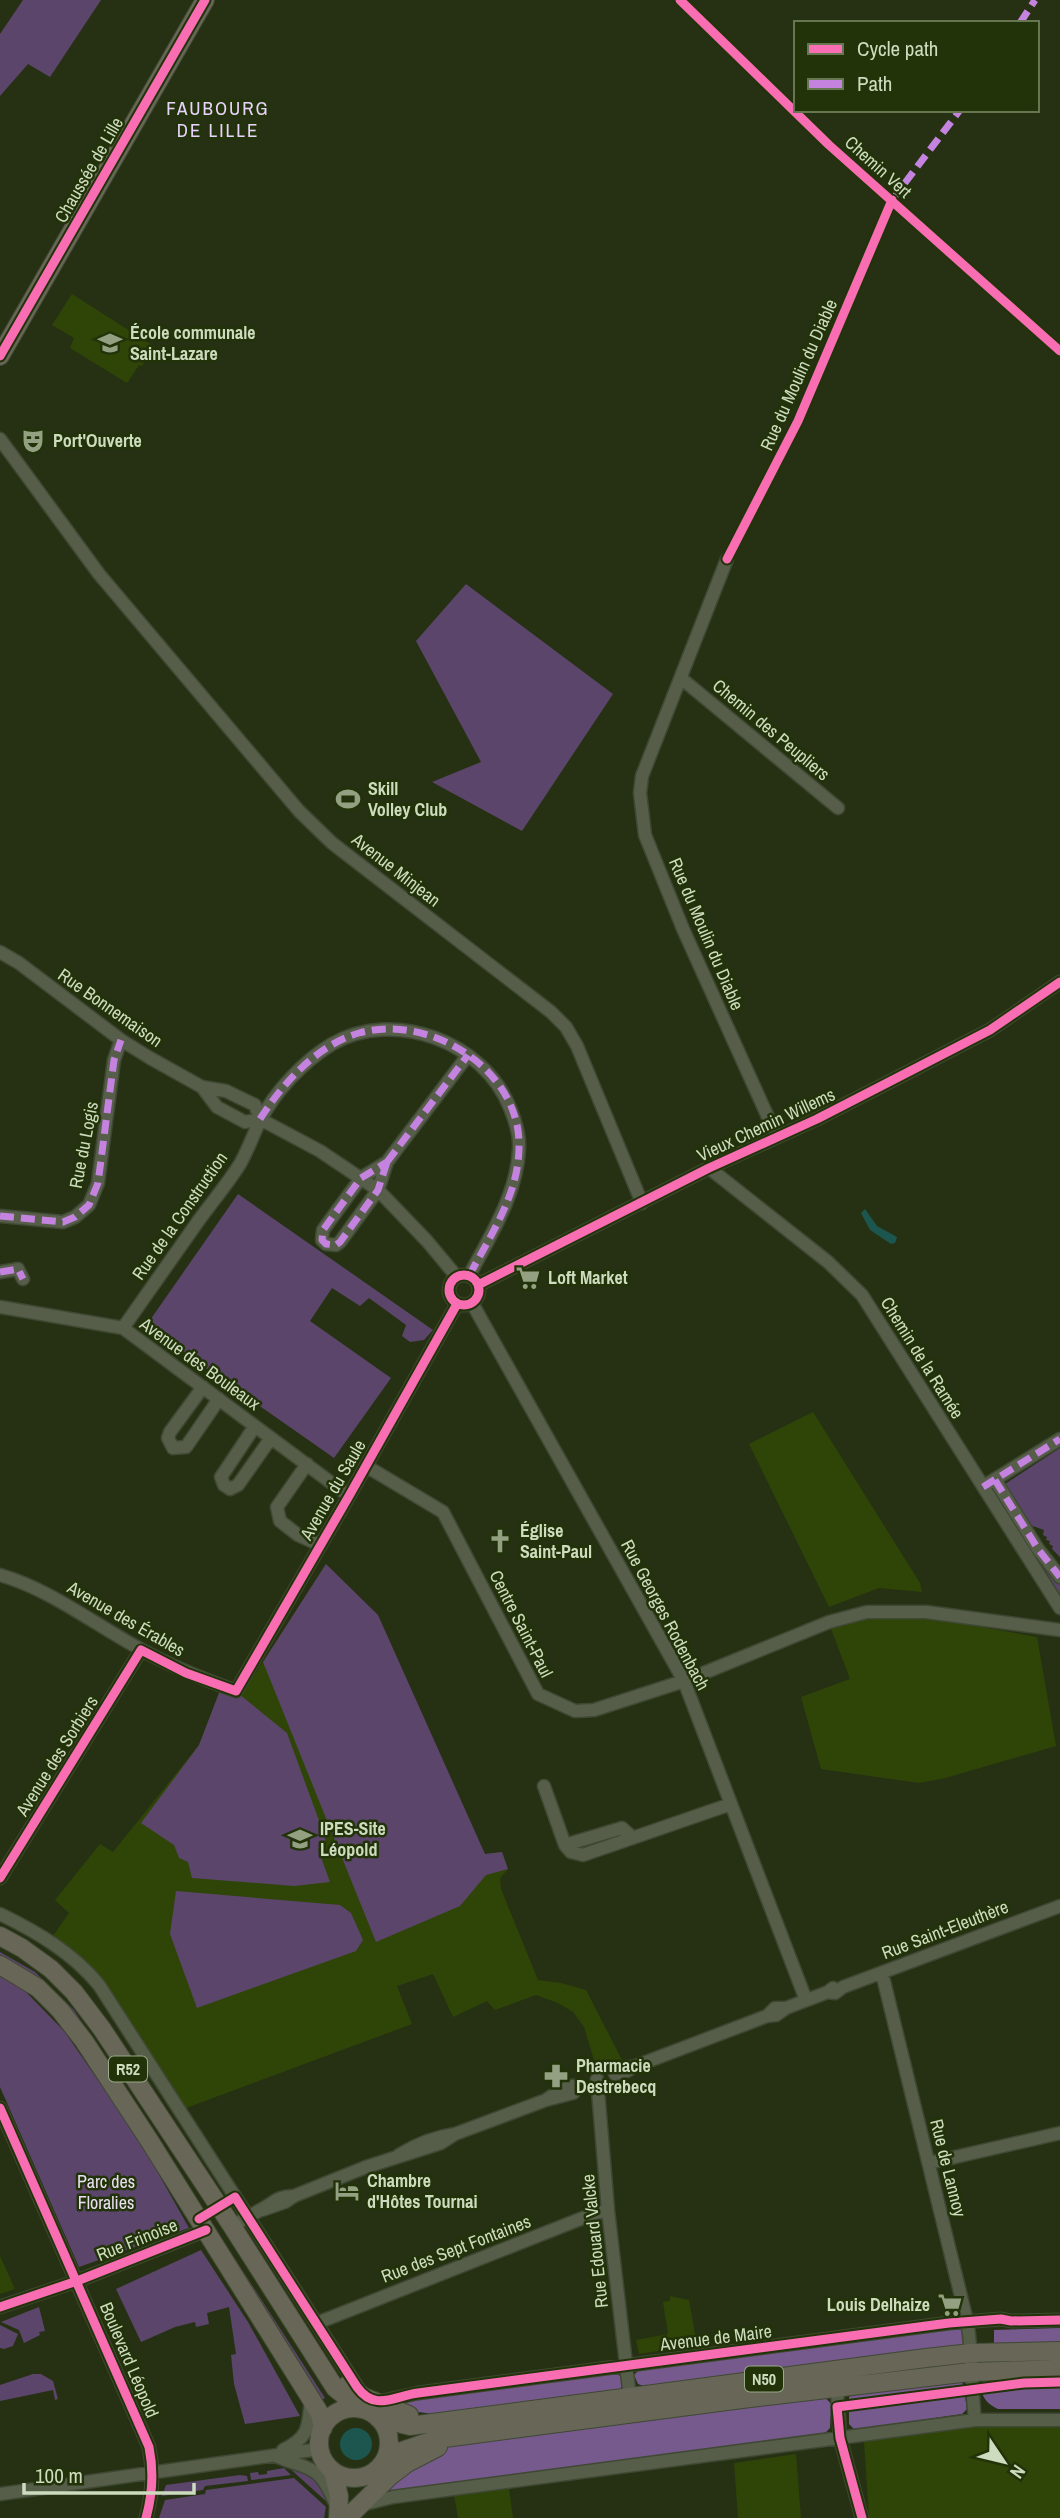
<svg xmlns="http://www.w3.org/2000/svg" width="1060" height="2518" font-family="'Archivo Narrow',sans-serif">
<rect width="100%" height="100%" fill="#263113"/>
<!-- built -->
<path fill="#2f4507" d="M72,294L155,347L142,366L139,365L127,383L70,348L74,338L52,325Z
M813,1412L920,1583L922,1592L879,1588L829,1607L749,1444Z
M326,1564L485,1854L502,1852L508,1869L500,1878L501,1889L538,1980L561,1983L586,1990L624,2064L599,2076L584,2027L573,2012L558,2003L536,1995L495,2010L487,2001L453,2017L433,1974L397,1986L412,2024L186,2108L104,1982L82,1958L53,1936L69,1913L55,1900L100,1844L113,1852L199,1745L219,1693L242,1694Z
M883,1615L926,1617L1037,1637L1056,1746L945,1778L919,1783L821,1769L801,1697L850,1679L830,1626Z
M0,2256L15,2289L0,2294Z
M670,2296L689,2300L697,2345L639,2354L636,2340L668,2334L663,2302L670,2301Z
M976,2425H1060V2518H869L864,2441Z
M796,2454L801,2518H738L734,2463Z
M509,2488L513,2518H458L454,2495Z"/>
<!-- green -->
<path fill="#5b456b" d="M23,0H101L50,77L28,64L0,96V34Z
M466,584L613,694L522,831L432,782L481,762L416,641Z
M238,1194L433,1330L424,1340L410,1342L402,1336L406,1325L369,1298L360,1306L332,1288L310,1321L391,1378L334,1458L187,1355L148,1323Z
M1060,1448V1557L1052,1549L1053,1546L1049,1544L1050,1541L1046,1540L1047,1537L1043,1535L1044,1530L1030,1525L1005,1484Z
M995,1489L1041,1563L1060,1584V1595Z
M326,1564L378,1615L485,1854L502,1852L508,1869L486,1875L460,1906L376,1942L263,1662Z
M219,1693L239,1694L287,1733L325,1837V1845L318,1849L330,1882L294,1886L192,1878L188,1862L179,1858L174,1845L141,1823L199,1745Z
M176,1891L340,1905L351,1913L363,1940L356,1951L197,2008L170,1934Z
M0,1952L35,1972L74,2010L325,2398L320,2401L73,2018L0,1957Z
M0,1975L23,1989L64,2031L139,2139L189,2228L79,2267L0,2087Z
M201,2250L248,2322L300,2416L245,2424L234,2384L231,2355L236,2354L229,2307L207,2313L209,2324L196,2327L195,2322L175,2327L141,2342L116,2289Z
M39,2307L45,2331L39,2332L40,2335L24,2343L19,2330L1,2322Z
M0,2325L18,2334L13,2346L4,2349L0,2348Z
M33,2374H41L53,2381L58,2399L55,2400L53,2390L0,2401V2385Z
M287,2466C307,2474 324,2478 328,2503Z
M284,2468L291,2475L251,2480L250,2473L258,2472L259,2475L267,2474V2471Z
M240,2475L247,2476L248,2481L205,2486L203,2490L162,2496L166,2485Z
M294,2478L326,2507L324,2518H159L165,2500L205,2494L206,2490Z"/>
<!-- forest -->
<path fill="#765a8d" d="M954,2326L962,2328L965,2342L960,2347L652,2389L638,2384L634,2375L639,2370Z
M1060,2328V2346H994V2330Z
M614,2372L623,2378L621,2390L433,2414L404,2410L393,2403Z
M1060,2374V2409H998C985,2404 977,2391 984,2378Z
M958,2379L963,2384L967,2409L962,2414L860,2429H854L849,2424V2397L854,2393Z
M824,2396L831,2404L830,2428L823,2435L383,2493L417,2464L452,2445Z"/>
<!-- water -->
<path fill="#1c564f" d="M865,1209L877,1226L897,1237L895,1243L891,1244L870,1230L861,1213Z
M340 2444a16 16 0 1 1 32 0a16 16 0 1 1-32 0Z"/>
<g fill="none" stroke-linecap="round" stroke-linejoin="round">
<!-- minor casing -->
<g stroke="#3f4832" stroke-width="15">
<path id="minor" d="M0,439L99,574L299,811L332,843L551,1012L566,1027L577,1046L642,1203
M727,559L642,776L640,793L645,835L683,929L777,1137
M682,679L838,808
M0,952L19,963L121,1040L150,1058L202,1087L226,1091L255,1105L260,1119
M202,1087L217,1107L245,1122L260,1119L320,1151L378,1190L427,1241L457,1277
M387,1162L378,1190L340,1242L336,1245L326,1244L322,1240L323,1230L361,1178Z
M387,1162L468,1055
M709,1168L828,1262L862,1295L1060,1608
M0,1216L63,1222L75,1217L89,1205L98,1183L114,1060L121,1040
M0,1272L18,1269L23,1279
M449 1290a15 15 0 1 1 30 0a15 15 0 1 1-30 0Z
M478,1285L709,1168L817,1119L990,1030L1060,982
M472,1303L684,1681L806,2000
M0,1307L123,1328L349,1496
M123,1328C148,1292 174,1256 199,1220C213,1201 228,1183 240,1164C248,1150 253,1135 260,1121C275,1091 304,1061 332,1044C395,1008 484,1042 510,1108C515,1120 520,1135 519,1149C517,1195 490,1236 469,1276
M203,1387L170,1432L168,1438L173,1448L186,1447L219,1399
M255,1426L221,1477L224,1485L230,1489L238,1485L271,1438
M307,1464L277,1507L280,1521L298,1535L320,1545
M366,1466L443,1512L538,1694L575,1711L594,1710L684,1681L829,1622L867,1612H926L1060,1630
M995,1480L1038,1549L1060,1577
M989,1483L1060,1439
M0,1575C52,1590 95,1625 142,1650C172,1667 203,1679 236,1691L349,1496L457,1304
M544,1786L565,1845L571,1852L583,1855L731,1804
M565,1845L622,1828L633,1838
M0,1878L141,1650
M0,1914C37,1932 73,1953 99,1985L360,2391
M882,1973L967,2321C973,2354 971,2387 975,2420
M828,1992L835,1993L843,1987L1060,1906
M786,2008L828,1992L833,1988
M626,2067H633L627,2071L615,2074Z
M633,2067L767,2016L776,2015L786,2008H775L767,2016
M597,2079L608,2210L630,2398
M0,2108L149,2447C154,2472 153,2493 146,2518
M455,2134L546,2100L573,2093L579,2086C567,2084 556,2093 546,2100
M929,2163L1060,2133
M294,2196L366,2167L441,2143L455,2134C434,2137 417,2144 399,2155
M241,2221C248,2217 255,2213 262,2209C275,2202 278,2196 294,2196L285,2202L262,2210
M0,2307L77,2281L206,2230
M317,2323L593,2214L608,2210
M837,2389L840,2438L862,2518
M378,2402L418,2393L949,2323L1001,2319L1011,2321L1060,2320
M283,2450C310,2437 308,2427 311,2399
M278,2457C309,2470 319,2464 334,2501
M0,2494L320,2449
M361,2505L393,2497L975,2420H1060"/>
</g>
<!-- primary casing -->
<g stroke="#3f4832" stroke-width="20">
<path id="primary" d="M0,356L205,0
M0,1936L22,1948L51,1969L74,1992L102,2029L232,2226L335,2388L361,2409
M0,1965L38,1988L60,2010L84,2041L149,2140L311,2399L320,2414L323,2428
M347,2385L364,2397L409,2415
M319 2443a35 35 0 1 1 70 0a35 35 0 1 1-70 0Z
M378,2418L410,2426L417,2425L926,2358L971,2353L1060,2351
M387,2456L437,2439L742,2399L970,2372L1060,2369
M333,2471L339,2496L338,2518
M349,2516L390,2476L407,2463L438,2447"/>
</g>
<!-- minor -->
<use href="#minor" stroke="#565e4a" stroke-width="12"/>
<!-- primary -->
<use href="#primary" stroke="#676657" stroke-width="18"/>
<!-- quiet -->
<path stroke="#c483df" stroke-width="7" stroke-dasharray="14 7" stroke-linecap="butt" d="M1020,23L1035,0
M892,200L960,110
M260,1119C283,1083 317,1045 359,1033C430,1013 521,1070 519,1147C519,1194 490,1236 469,1276
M387,1162L378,1190L340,1242L336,1245L326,1244L322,1240L323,1230L361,1178Z
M387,1162L468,1055
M0,1216L63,1222L75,1217L89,1205L98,1183L114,1060L121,1040
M0,1272L18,1269L23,1279
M995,1480L1038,1549L1060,1577
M983,1487L1060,1439"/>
<!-- cycleway casing -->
<g stroke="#223309" stroke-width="13">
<path id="cycleway" d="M680,0L829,145L1060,351
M0,356L205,0
M727,559L798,421L892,200
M449 1290a15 15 0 1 1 30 0a15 15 0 1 1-30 0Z
M478,1285L709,1168L817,1119L990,1030L1060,982
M0,1878L141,1650L186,1673L236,1691L349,1496L457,1304
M0,2108L149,2447C154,2472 153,2493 146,2518
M199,2219L235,2197L357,2387C375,2412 394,2396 418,2393L949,2323L1001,2319L1011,2321L1060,2320
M0,2307L77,2281L206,2230
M862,2518L840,2438L837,2407L1024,2383L1060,2382"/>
</g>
<!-- cycleway -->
<use href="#cycleway" stroke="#f96db3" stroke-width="9"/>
</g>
<!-- icons -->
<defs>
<g id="school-bare" transform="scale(1.89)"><path d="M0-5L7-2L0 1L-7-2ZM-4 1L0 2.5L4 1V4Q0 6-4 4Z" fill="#93a082" stroke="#223309" stroke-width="2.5" paint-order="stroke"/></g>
<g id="theatre-bare" transform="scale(1.89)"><path d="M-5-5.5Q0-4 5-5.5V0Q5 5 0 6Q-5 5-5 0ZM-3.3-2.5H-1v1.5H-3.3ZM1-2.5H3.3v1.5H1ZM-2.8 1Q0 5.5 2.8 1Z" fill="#93a082" stroke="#223309" stroke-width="2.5" paint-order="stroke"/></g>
<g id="stadium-bare" transform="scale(1.89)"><path d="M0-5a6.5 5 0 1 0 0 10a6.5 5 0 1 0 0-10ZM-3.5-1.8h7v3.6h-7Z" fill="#93a082" stroke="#223309" stroke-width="2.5" paint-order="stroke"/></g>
<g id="supermarket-bare" transform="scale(1.89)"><path d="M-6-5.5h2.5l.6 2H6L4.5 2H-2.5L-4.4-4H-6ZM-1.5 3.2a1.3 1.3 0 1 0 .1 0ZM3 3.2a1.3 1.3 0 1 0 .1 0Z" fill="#93a082" stroke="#223309" stroke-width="2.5" paint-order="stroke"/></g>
<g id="church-bare" transform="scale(1.89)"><path d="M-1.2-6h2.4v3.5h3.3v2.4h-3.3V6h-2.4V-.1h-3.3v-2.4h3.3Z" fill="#93a082" stroke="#223309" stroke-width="2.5" paint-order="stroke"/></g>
<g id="pharmacy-bare" transform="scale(1.89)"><path d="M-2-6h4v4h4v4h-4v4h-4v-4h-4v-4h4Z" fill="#93a082" stroke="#223309" stroke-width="2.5" paint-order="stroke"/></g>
<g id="hotel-bare" transform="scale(1.89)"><path d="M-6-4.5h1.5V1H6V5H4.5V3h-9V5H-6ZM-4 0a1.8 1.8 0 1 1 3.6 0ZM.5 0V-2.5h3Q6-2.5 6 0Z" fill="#93a082" stroke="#223309" stroke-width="2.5" paint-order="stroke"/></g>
</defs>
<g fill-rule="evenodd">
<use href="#school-bare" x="110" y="343"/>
<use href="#theatre-bare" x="33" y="441"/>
<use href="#stadium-bare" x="348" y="799"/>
<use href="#supermarket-bare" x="528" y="1278"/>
<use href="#church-bare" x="500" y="1541"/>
<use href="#school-bare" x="300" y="1839"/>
<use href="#pharmacy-bare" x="556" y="2076"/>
<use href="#hotel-bare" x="347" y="2191"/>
<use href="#supermarket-bare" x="950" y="2305"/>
</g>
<g text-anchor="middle" stroke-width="5" stroke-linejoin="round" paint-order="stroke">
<!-- shield labels -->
<g fill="#223309" stroke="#9aa988" stroke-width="2">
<rect x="109" y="2056.5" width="38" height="25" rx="5"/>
<rect x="745" y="2366.5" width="38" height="25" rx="5"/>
</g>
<g font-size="16" font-weight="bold" fill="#cddbbe">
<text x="128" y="2075">R52</text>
<text x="764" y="2385">N50</text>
</g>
<!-- street labels -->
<g font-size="18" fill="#cddbbe" stroke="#223309">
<text transform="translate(878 167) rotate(42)" y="6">Chemin Vert</text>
<text transform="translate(89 170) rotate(-60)" y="6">Chaussée de Lille</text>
<text transform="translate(799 375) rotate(-66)" y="6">Rue du Moulin du Diable</text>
<text transform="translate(771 730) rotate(40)" y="6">Chemin des Peupliers</text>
<text transform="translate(396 870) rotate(38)" y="6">Avenue Minjean</text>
<text transform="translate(706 934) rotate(67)" y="6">Rue du Moulin du Diable</text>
<text transform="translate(110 1008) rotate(35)" y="6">Rue Bonnemaison</text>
<text transform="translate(766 1125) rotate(-25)" y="6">Vieux Chemin Willems</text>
<text transform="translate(84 1145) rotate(-79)" y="6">Rue du Logis</text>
<text transform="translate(180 1216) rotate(-55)" y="6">Rue de la Construction</text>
<text transform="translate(922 1358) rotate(58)" y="6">Chemin de la Ramée</text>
<text transform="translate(200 1364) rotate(36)" y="6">Avenue des Bouleaux</text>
<text transform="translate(333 1490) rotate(-60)" y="6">Avenue du Saule</text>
<text transform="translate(665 1615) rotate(62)" y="6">Rue Georges Rodenbach</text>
<text transform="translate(126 1619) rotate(30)" y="6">Avenue des Érables</text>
<text transform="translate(521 1624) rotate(63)" y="6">Centre Saint-Paul</text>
<text transform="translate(57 1756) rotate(-58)" y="6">Avenue des Sorbiers</text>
<text transform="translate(945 1930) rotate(-21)" y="6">Rue Saint-Eleuthère</text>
<text transform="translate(948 2168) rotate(76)" y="6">Rue de Lannoy</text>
<text transform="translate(137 2240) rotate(-22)" y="6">Rue Frinoise</text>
<text transform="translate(595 2241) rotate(-96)" y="6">Rue Edouard Valcke</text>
<text transform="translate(456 2249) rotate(-21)" y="6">Rue des Sept Fontaines</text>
<text transform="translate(716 2338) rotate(-7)" y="6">Avenue de Maire</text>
<text transform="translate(129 2360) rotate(67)" y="6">Boulevard Léopold</text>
</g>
<!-- poi labels -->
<g font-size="18" font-weight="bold" fill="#cddbbe" stroke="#223309" text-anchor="start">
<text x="130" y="339">École communale<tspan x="130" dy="21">Saint-Lazare</tspan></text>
<text x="53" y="447">Port'Ouverte</text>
<text x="368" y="795">Skill<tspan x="368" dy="21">Volley Club</tspan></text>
<text x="548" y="1284">Loft Market</text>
<text x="520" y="1537">Église<tspan x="520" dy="21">Saint-Paul</tspan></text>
<text x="320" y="1835">IPES-Site<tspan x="320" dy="21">Léopold</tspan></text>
<text x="576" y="2072">Pharmacie<tspan x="576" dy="21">Destrebecq</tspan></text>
<text x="367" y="2187">Chambre<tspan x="367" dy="21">d'Hôtes Tournai</tspan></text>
<text x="930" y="2311" text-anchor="end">Louis Delhaize</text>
</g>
<!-- park labels -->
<g font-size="18" fill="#e9dff2" stroke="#223309">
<text x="106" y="2188">Parc des<tspan x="106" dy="21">Floralies</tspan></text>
</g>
<!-- neighbourhood labels -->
<g font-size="19" letter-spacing="2" fill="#e8d3fc" stroke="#223309">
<text x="218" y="115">FAUBOURG<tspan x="218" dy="22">DE LILLE</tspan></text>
</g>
</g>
<!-- legend -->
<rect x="794" y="21" width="245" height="91" fill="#223309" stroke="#667651" stroke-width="2"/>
<rect x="808" y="44" width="35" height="10" fill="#f96db3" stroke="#667651" stroke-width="2"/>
<text x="857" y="56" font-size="21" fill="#cddbbe">Cycle path</text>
<rect x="808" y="79" width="35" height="10" fill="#c483df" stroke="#667651" stroke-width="2"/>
<text x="857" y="91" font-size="21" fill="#cddbbe">Path</text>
<!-- north arrow -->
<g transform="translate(1004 2462) rotate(125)" stroke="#223309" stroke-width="5" paint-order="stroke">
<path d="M0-5L12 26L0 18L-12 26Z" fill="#cddbbe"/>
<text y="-10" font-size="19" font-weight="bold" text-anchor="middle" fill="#cddbbe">N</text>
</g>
<!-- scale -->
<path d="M24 2483v10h170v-10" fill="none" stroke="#cddbbe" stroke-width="3.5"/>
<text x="35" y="2483" font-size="21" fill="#cddbbe" stroke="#223309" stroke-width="5" paint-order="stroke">100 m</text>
</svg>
